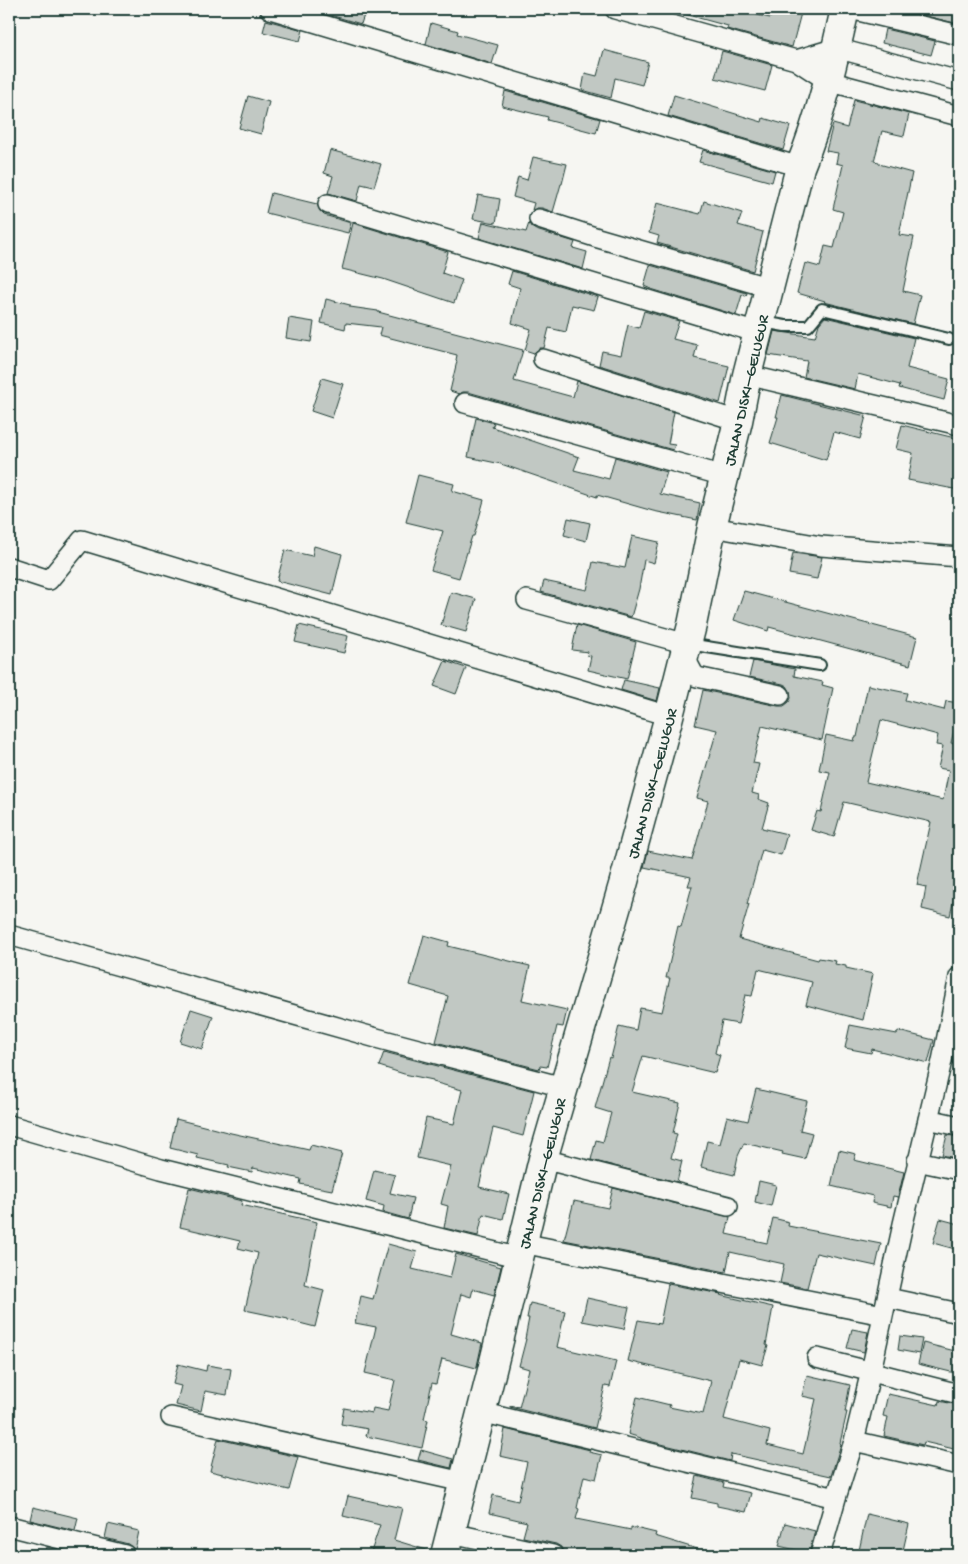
<svg xmlns="http://www.w3.org/2000/svg" width="968" height="1564" font-family="'Gochi Hand',sans-serif">
<rect width="100%" height="100%" fill="#f6f6f2"/>
<filter id="ink" filterUnits="userSpaceOnUse"><feTurbulence type="fractalNoise" baseFrequency=".02" numOctaves="2"/><feDisplacementMap in="SourceGraphic" scale="10" xChannelSelector="R" yChannelSelector="G"/><feConvolveMatrix kernelMatrix="1 2 1 2 8 2 1 2 1" color-interpolation-filters="sRGB"/></filter>
<g filter="url(#ink)">
<!-- building -->
<path fill="#c1c8c3" stroke="#1f3d34" fill-rule="evenodd" d="M313,9H366L361,24L313,10Z
M684,9H737V10L770,18L773,9H784L801,13L792,47L727,29L728,26L684,14Z
M901,9H959V24L901,10Z
M266,20L303,30L300,41L263,32Z
M431,23L458,31L457,34L498,45L492,64L426,44Z
M885,29L935,41L931,55L882,43Z
M604,50L648,62L642,85L615,78L611,98L582,90L585,73L597,76Z
M722,51L772,65L765,91L715,78Z
M505,91L600,119L596,133L547,120L548,117L502,106Z
M674,95L762,122L763,118L790,126L783,150L668,116Z
M248,96L269,102L261,134L239,128Z
M854,100L909,114L904,136L882,131L874,161L879,162V164L912,173L899,235L914,237L903,291L920,295L913,324L824,302L825,301L797,293L805,263L820,267L825,246L834,248L843,212L833,209L843,165L836,163L838,153L826,151L833,124L847,128Z
M330,150L381,164L374,187L361,184L357,201L328,193L333,176L324,173Z
M703,150L775,171L772,182L699,162Z
M533,157L567,164L562,184H561L553,212L542,208H537L532,210L534,203L513,197L518,177L527,180Z
M271,193L317,204L320,211L324,215L351,223L348,233L266,213Z
M478,195L500,199L496,223L473,219Z
M704,201L742,213L738,225L763,232L753,271L657,243L659,236L649,233L657,203L700,214Z
M483,222L526,232L529,223L531,227L536,230L575,242L573,248L587,252L583,269L479,238Z
M353,223L448,252L442,273L462,280L454,303L383,279L342,269Z
M650,265L747,293L746,296L742,295L736,315L651,289L644,286Z
M512,271L598,297L594,310L572,305L566,332L549,328L544,348H540L534,353L525,350L531,329L512,323L520,288L508,284Z
M326,299L350,305V307L378,311V312L523,350L514,381L573,397L577,381L674,412L668,444L675,445L673,450L468,392H463L459,394L450,391L457,361L456,360L457,355L379,335L381,327L346,323L345,329L321,323Z
M644,311L679,321L673,339L697,345L694,358L729,366L720,403L599,365L602,351L621,355L628,325L639,328Z
M825,317L914,338L907,368L949,379L944,400L899,388L900,385L858,374L855,389L804,377L807,361L768,355L774,331L815,337L819,324Z
M289,318L314,322L311,342L286,338Z
M322,378L343,384L332,418L311,411Z
M782,395L866,416L860,439L834,432L826,460L770,443L778,417H776Z
M476,418L494,423L492,427L579,457L574,470L609,479L615,457L667,472L660,494L700,503L697,520L653,511L597,495V497L501,464L468,457Z
M902,425L959,439V490L908,480L913,453L896,449Z
M418,475L454,484L452,491L484,500L474,536H472L459,578L431,570L443,531L406,522Z
M568,518L590,523L586,541L564,535Z
M632,536L659,542L654,563L644,560L639,589L631,617L541,592L544,581L587,590L593,562L625,568Z
M314,546L342,554L332,595L277,581L285,550L312,556Z
M793,553L822,557L817,579L789,574Z
M744,591L917,637L910,665L769,627L768,631L734,620Z
M451,592L476,599L466,632L441,625Z
M299,625L348,636L344,653L295,642Z
M577,625L636,642L627,679L588,670L591,656L587,655L588,652L572,650Z
M445,661L466,668L456,694L434,686Z
M753,661L795,669L794,676L823,682L822,685L833,688L822,740L762,726L753,763L759,764L752,793L759,795L758,799L769,803L762,828L787,834L781,855L762,850L747,904H749L739,939L818,960L819,958L836,961L835,964L846,966V968L873,974L863,1020L806,1005L812,982L758,969L752,996L745,995L738,1024L722,1021L715,1053L720,1055L715,1073L643,1056L632,1092L680,1103L673,1133L677,1134L671,1158L682,1161L677,1182L591,1160L596,1140L603,1142L611,1113L595,1108L609,1057L611,1058L619,1026L636,1030L640,1008L662,1012L670,978H666L678,926L681,927L692,886H688L691,877L644,867L648,851L692,860L708,801L697,798L717,730L695,725L703,690L778,706H784L789,702L791,698L790,691L787,686L783,684L749,677Z
M624,680L660,688L657,701L621,690Z
M868,685L907,693L905,700L944,710L946,701L959,703V710L951,743L959,744V890H956L950,916L922,909L926,887L917,885L931,822L844,802L834,837L811,830L817,811L821,812L830,772L819,770L826,735L854,741L855,737H857ZM881,720L938,735L936,745L943,746L938,768L949,770L943,800L866,782Z
M424,935L449,942L448,946L530,966L522,1000L567,1010L563,1027L557,1026L547,1067L540,1066L539,1069L436,1042L448,996L410,985Z
M191,1009L213,1016L202,1049L180,1042Z
M850,1025L897,1034L898,1031L934,1040L928,1063L872,1049L871,1053L845,1048Z
M384,1052L534,1091L523,1136L493,1128L479,1187L509,1194L503,1219L483,1214L478,1236L444,1228L448,1206L441,1204L451,1166L417,1158L426,1118L454,1124L462,1090L433,1082V1080L404,1074L379,1066Z
M756,1089L807,1101L800,1130L812,1133L805,1159L782,1154L783,1152L744,1143L738,1156L734,1175L701,1167L707,1141L720,1144L727,1116L748,1121Z
M176,1119L231,1133L309,1150L311,1145L342,1153L332,1190L300,1184L301,1179L253,1168L252,1172L228,1167L229,1165L197,1158L198,1155L170,1148Z
M947,1135L959,1137V1159L942,1155Z
M839,1150L856,1154L854,1160L904,1172L898,1197L893,1196L891,1207L872,1203L873,1196L831,1186Z
M374,1170L395,1175L390,1193L413,1198L408,1219L383,1212L384,1206L366,1201Z
M759,1181L776,1185L771,1206L755,1202Z
M189,1188L242,1201L241,1205L317,1222L305,1285L324,1290L315,1327L288,1320V1319L245,1310L258,1253L238,1248L240,1241L180,1227Z
M613,1188L730,1217L726,1234L767,1243L773,1218L789,1222L788,1226L881,1244L876,1266L816,1253L807,1288L780,1283L784,1264L730,1252L726,1272L564,1240L574,1201L608,1208Z
M940,1219L959,1224V1248L955,1246V1249L933,1243Z
M388,1244L417,1252L412,1269L450,1278L456,1254L501,1267L494,1295L473,1289L471,1297L461,1294L451,1334L482,1343L477,1366L476,1368L442,1359L436,1384L432,1383L424,1419L428,1420L422,1448L366,1436L368,1429L341,1424L344,1408L372,1413L373,1408L388,1411L395,1380L365,1373L376,1327L355,1323L361,1296L373,1299Z
M668,1284L721,1294L720,1295L773,1307L766,1345L768,1346L762,1365L739,1359L724,1419L770,1431L767,1445L803,1454L816,1399L802,1396L807,1375L850,1385L845,1412H847L840,1443L841,1444L831,1476L731,1454L730,1461L641,1439V1438L628,1434L637,1397L670,1405L669,1407L703,1414L711,1381L628,1361L638,1320L660,1324Z
M587,1298L629,1307L624,1329L582,1321Z
M530,1303L565,1311L557,1347L616,1361L610,1387L605,1386L595,1428L510,1407V1406L519,1408L529,1369L519,1366L526,1339H525L529,1318H527Z
M852,1329L868,1332L864,1352L847,1348Z
M900,1336L922,1339L919,1354L898,1350Z
M923,1343L959,1352V1374L918,1364Z
M178,1364L206,1371L207,1365L231,1369L227,1395L205,1391L201,1411L176,1405L181,1386L173,1384Z
M888,1394L938,1405L939,1401L959,1405V1425L954,1449L924,1442L923,1445L884,1436L888,1417L883,1416Z
M505,1429L590,1450L589,1452L602,1455L596,1479L584,1476L577,1508L579,1509L576,1519L631,1530V1527L656,1533L655,1536L704,1551V1555H564L561,1547L556,1544L523,1537L527,1522L489,1513L493,1495L518,1501L527,1462L500,1456Z
M218,1439L298,1457L289,1490L210,1471Z
M421,1450L453,1459L451,1468L418,1460Z
M697,1476L724,1483L723,1487L751,1493L746,1512L717,1506V1503L692,1498Z
M348,1496L402,1508L394,1540L430,1551V1555H370L380,1525L343,1516Z
M33,1507L78,1518L75,1531L30,1520Z
M867,1514L909,1524L902,1555H858Z
M785,1523L815,1531L809,1553L779,1546Z
M108,1524L139,1531L135,1550L128,1544L105,1538Z
M47,1547L70,1553L69,1555H45Z"/>
<g fill="none" stroke-linecap="round" stroke-linejoin="round">
<!-- lane casing -->
<g stroke="#1f3d34" stroke-width="14">
<path id="lane" d="M763,322L785,326H808L822,309L949,339
M688,644L820,665"/>
</g>
<!-- street casing -->
<g stroke="#1f3d34" stroke-width="22">
<path id="street" d="M270,9L800,167
M615,9L796,60L828,81L959,116
M850,9L959,35
M796,60L836,48L959,81
M328,204L758,333
M539,219L598,238L770,288
M543,359L738,421
M747,375L959,425
M465,403L724,476
M712,527L821,546L959,557
M9,567L49,580L82,540L669,716
M527,600L687,644
M684,656L693,673L697,677L780,695
M9,935L380,1039L563,1087
M928,1119L959,1126
M9,1125L161,1169L520,1258
M543,1159L728,1206
M917,1161L959,1170
M522,1243L883,1315
M888,1298L959,1313
M817,1358L959,1394
M481,1412L836,1498
M171,1417L463,1482
M854,1441L959,1465
M9,1526L125,1555
M451,1533L553,1555
M820,1555L836,1498L854,1441L871,1371L903,1224L942,1061L959,977"/>
</g>
<!-- secondary casing -->
<g stroke="#1f3d34" stroke-width="31">
<path id="secondary" d="M445,1555L492,1370L543,1159L623,885L669,716L692,625L712,527L738,421L747,375L800,167C821,116 833,63 845,9"/>
</g>
<!-- lane -->
<use href="#lane" stroke="#f6f6f2" stroke-width="10"/>
<!-- street -->
<use href="#street" stroke="#f6f6f2" stroke-width="19"/>
<!-- secondary -->
<use href="#secondary" stroke="#f6f6f2" stroke-width="28"/>
</g>
</g>
<g text-anchor="middle" stroke-width="5" stroke-linejoin="round" paint-order="stroke">
<!-- street labels -->
<g font-size="16" fill="#1f3d34" stroke="#f6f6f2">
<text transform="translate(745 390) rotate(-77)" y="6">JALAN DISKI–GELUGUR</text>
<text transform="translate(651 783) rotate(-75)" y="6">JALAN DISKI–GELUGUR</text>
<text transform="translate(541 1173) rotate(-76)" y="6">JALAN DISKI–GELUGUR</text>
</g>
</g>
<!-- margin -->
<rect width="968" height="1564" fill="none" stroke="#f6f6f2" stroke-width="30"/>
<rect x="15" y="15" width="938" height="1534" fill="none" stroke="#1f3d34" stroke-width="2" filter="url(#ink)"/>
</svg>
